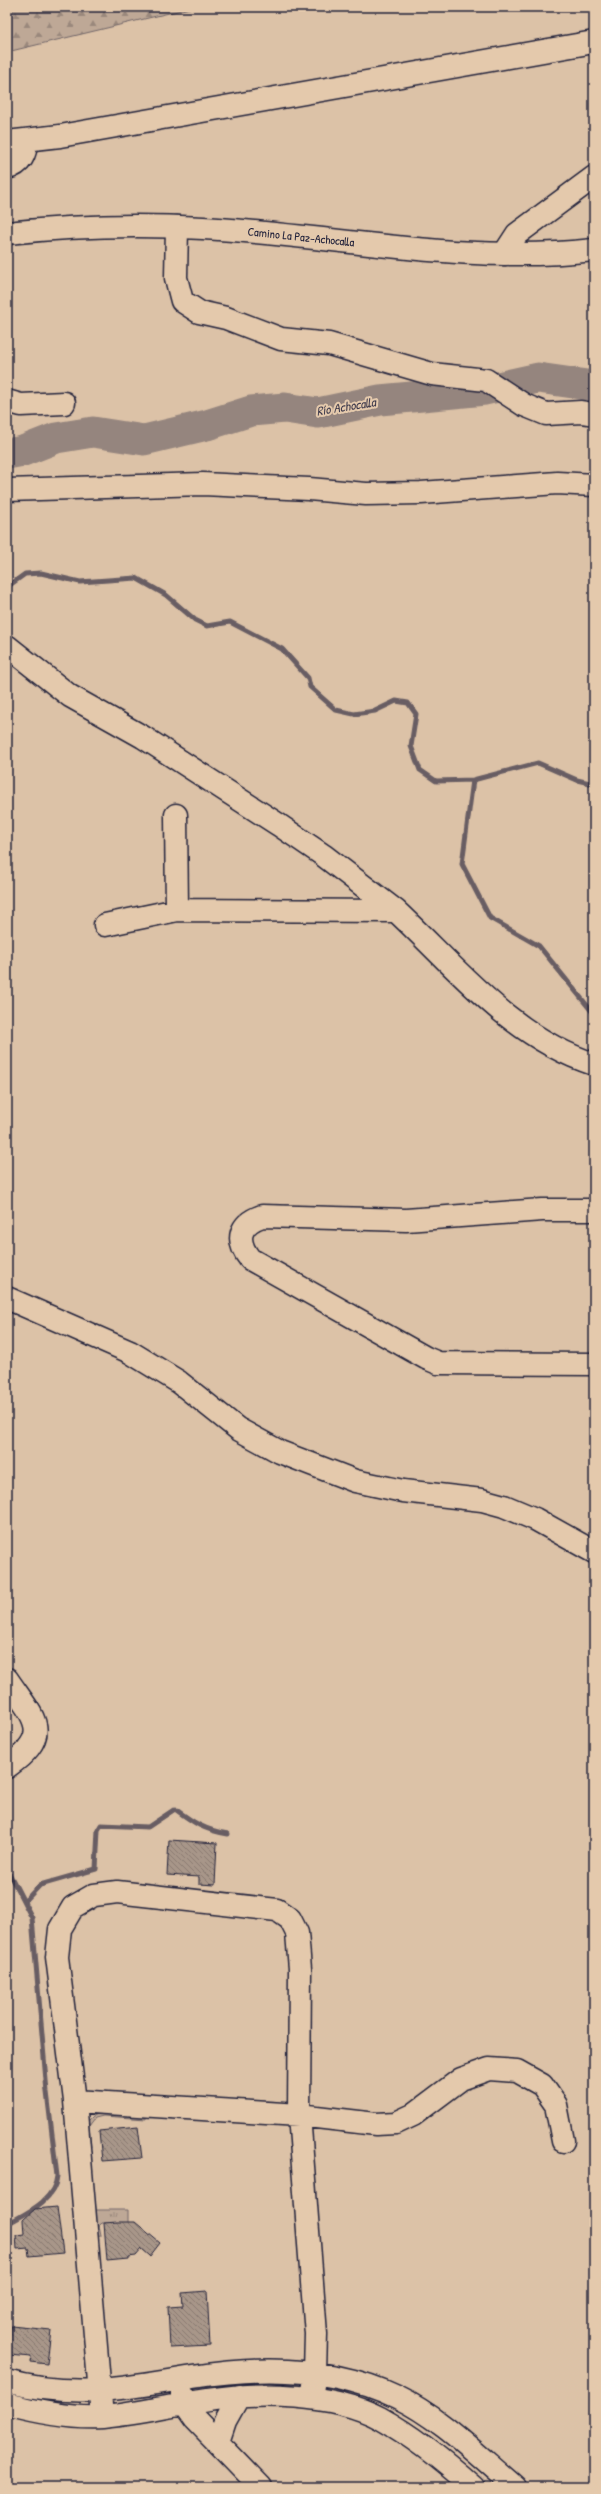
<svg xmlns="http://www.w3.org/2000/svg" width="601" height="2494" font-family="'Patrick Hand',sans-serif">
<defs>
<pattern id="grass-tufts" width="24" height="20" patternUnits="userSpaceOnUse"><rect width="24" height="20" fill="#bea896"/><path d="M3 7l-1-3M5 7V3M7 7l1-3M15 17l-1-3M17 17v-4M19 17l1-3" fill="none" stroke="#9a887c"/></pattern>
<pattern id="forest-firs" width="22" height="20" patternUnits="userSpaceOnUse"><rect width="22" height="20" fill="#bea896"/><path d="M5 1l3.5 6h-7zM16 11l3.5 6h-7z" fill="#9a887c"/></pattern>
<pattern id="building-back-hatch" width="6" height="6" patternUnits="userSpaceOnUse"><rect width="6" height="6" fill="#a89689"/><path d="M-1 5l2 2M0 0l6 6M5-1l2 2" fill="none" stroke="#887a71"/></pattern>
</defs>
<rect width="100%" height="100%" fill="#dcc2a7"/>
<filter id="ink" filterUnits="userSpaceOnUse"><feTurbulence type="fractalNoise" baseFrequency=".025" numOctaves="2"/><feDisplacementMap in="SourceGraphic" scale="8" xChannelSelector="R" yChannelSelector="G"/><feConvolveMatrix kernelMatrix="1 2 1 2 8 2 1 2 1" color-interpolation-filters="sRGB"/></filter>
<g filter="url(#ink)">
<!-- grass -->
<path fill="url(#grass-tufts)" stroke="#706568" d="M100,2113L146,2116V2119L103,2116L95,2118L89,2126L91,2147L89,2148L87,2122L93,2116Z
M92,2171L96,2210H128V2223H102L99,2226L101,2236L94,2237Z"/>
<!-- forest -->
<path fill="url(#forest-firs)" stroke="#706568" d="M7,7H194L7,52Z"/>
<g fill="none" stroke-linecap="round" stroke-linejoin="round">
<!-- stream -->
<path stroke="#675d63" stroke-width="5" d="M7,587L25,574L41,573L80,582L136,578L166,595L195,620L207,626L230,622L282,649L308,678L310,687L336,710L354,714L375,711L396,701L408,703L416,714L411,746L420,770L436,781L473,780L538,763L577,780L594,784
M473,780L462,864L490,918L539,946L594,1014
M25,1901L40,1885L96,1869L98,1830L101,1825L148,1827L175,1809C194,1823 204,1830 228,1834
M7,2224C26,2213 55,2201 57,2176L47,2092L32,1918L10,1875"/>
<!-- river -->
<path stroke="#95857e" stroke-width="31" d="M7,454L23,451L56,438L93,432L144,440L207,425L251,411L285,408L318,413L380,400L485,390L538,378L594,386"/>
</g>
<!-- building -->
<path fill="url(#building-back-hatch)" stroke="#22223b" d="M169,1840L217,1843L215,1885L199,1884V1877L167,1875Z
M138,2127L142,2158L102,2161L99,2131Z
M57,2207L63,2253L29,2256L28,2248L17,2249L16,2235L24,2234L23,2220L35,2209Z
M117,2222H135L160,2243L150,2256L142,2249L136,2256L128,2257V2259L107,2261L104,2223Z
M207,2291L210,2346L170,2348L168,2307L183,2306L182,2293Z
M11,2326L51,2330L47,2364L30,2362L31,2357L8,2355Z"/>
<g fill="none" stroke-linecap="round" stroke-linejoin="round">
<!-- minor casing -->
<g stroke="#22223b" stroke-width="25">
<path id="minor" d="M7,142L60,136L594,42
M7,168C21,165 26,154 26,141
M177,227L176,278L182,301L199,312L226,318L281,339L329,344L432,374L486,380L524,405L546,414L581,412L594,414
M504,254L517,234L594,177
M7,401L21,405L64,403
M7,490L203,484L309,489L366,494L421,493L557,483L594,485
M7,646L70,696L143,737L279,825L323,855L396,911
M177,910L396,911C457,968 512,1038 594,1064
M105,925L177,910L176,815
M594,1210H542L406,1220L262,1216C239,1224 235,1240 250,1259L426,1358L438,1363L594,1364
M7,1298L130,1352L179,1382L238,1429L280,1452L355,1481L403,1491L482,1500L504,1506L535,1519L594,1552
M7,1679C34,1719 55,1733 7,1767
M75,2101L299,2115L376,2124L396,2123L413,2115L461,2079L489,2069L517,2071L542,2085L556,2105L563,2141
M7,2381C71,2399 129,2388 193,2377C261,2366 333,2366 397,2397C441,2418 478,2456 515,2487
M182,2393L185,2405L195,2419L261,2487
M7,2404C37,2412 72,2419 103,2417C138,2414 173,2405 208,2400C259,2392 333,2393 380,2418C414,2437 444,2461 473,2487
M102,2417L75,2101L57,1957L60,1929L73,1907L94,1895L117,1892L277,1910L290,1919L297,1933L300,1969L299,2115L316,2334L315,2372L311,2398
M218,2442L225,2421L239,2396"/>
</g>
<!-- major casing -->
<g stroke="#22223b" stroke-width="25">
<path id="major" d="M7,233C72,226 138,224 203,228C333,235 464,265 594,250"/>
</g>
<!-- minor -->
<use href="#minor" stroke="#e4c9ac" stroke-width="22"/>
<!-- major -->
<use href="#major" stroke="#e4c9ac" stroke-width="22"/>
</g>
</g>
<g text-anchor="middle" stroke-width="4" stroke-linejoin="round" paint-order="stroke">
<!-- street labels -->
<g font-size="12" fill="#22223b" stroke="#e4c9ac">
<text transform="translate(301 237) rotate(6)" y="4">Camino La Paz-Achocalla</text>
</g>
<!-- water labels -->
<g font-size="13" font-style="italic" fill="#3f3b4c" stroke="#e4c9ac">
<text transform="translate(346 406) rotate(-9)" y="5">Río Achocalla</text>
</g>
</g>
<!-- margin -->
<rect width="601" height="2494" fill="none" stroke="#e4c9ac" stroke-width="24"/>
<rect x="12" y="12" width="577" height="2470" fill="none" stroke="#22223b" stroke-width="1.5" filter="url(#ink)"/>
</svg>
